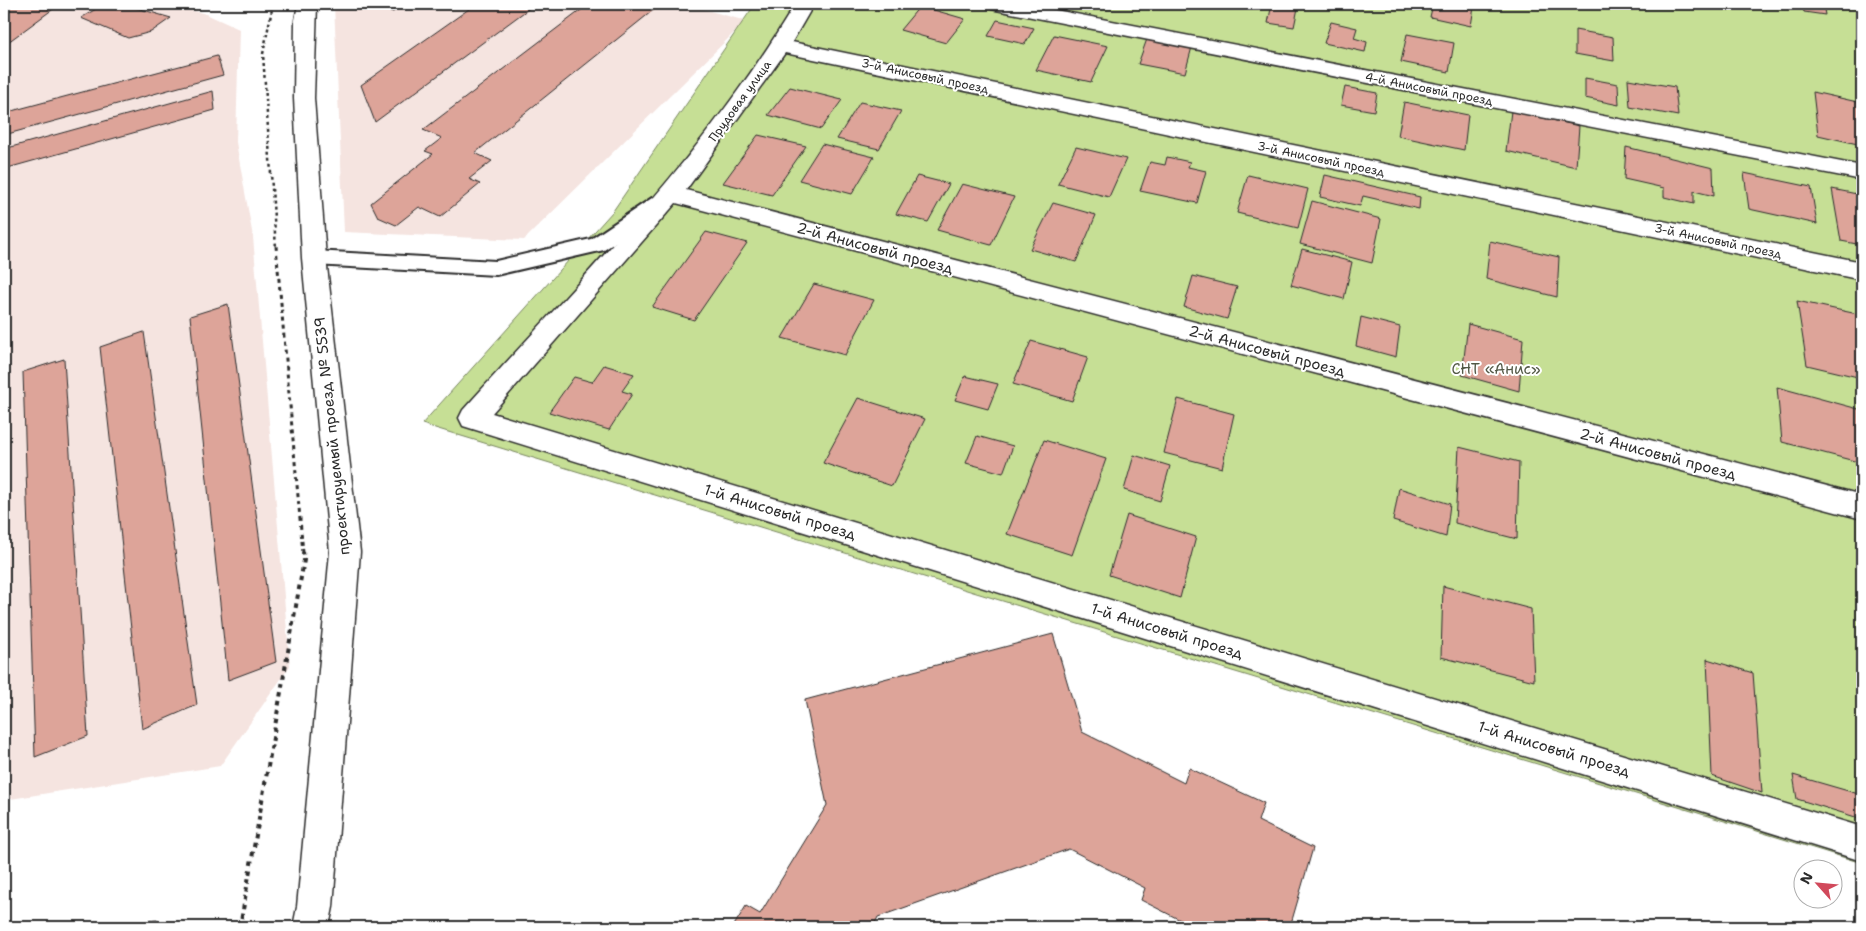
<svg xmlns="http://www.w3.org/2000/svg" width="1866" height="931" font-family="'Shantell Sans',sans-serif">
<rect width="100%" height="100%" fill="#fff"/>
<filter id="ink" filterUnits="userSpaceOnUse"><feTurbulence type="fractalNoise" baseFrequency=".02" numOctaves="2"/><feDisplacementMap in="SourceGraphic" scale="10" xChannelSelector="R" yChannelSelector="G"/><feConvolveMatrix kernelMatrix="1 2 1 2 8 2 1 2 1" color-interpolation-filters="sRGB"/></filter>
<g filter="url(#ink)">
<!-- built -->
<path fill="#f5e4e0" d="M4,4H169L206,14L239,29L236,142L253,237L290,666L220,766L4,800Z
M334,4H685L746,21L524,240L344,232Z"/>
<!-- green -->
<path fill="#c6df95" stroke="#788560" d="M755,4H1862V863L422,424L613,211Z"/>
<!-- building -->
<path fill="#dda499" stroke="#2b2b2b" d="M4,4H60L4,45Z
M104,4H123L171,18L151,32L128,38L81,18Z
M370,4H405L393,12Z
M476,4H535L375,122L361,85Z
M589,4H603L616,8L622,4H661L475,153L492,161L469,179L480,184L440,217L419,207L396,225L378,217L371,203L433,154L425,151L442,138L423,130Z
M1272,4L1298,8L1294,27L1268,23Z
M1433,4H1456L1474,7L1471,26L1430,17Z
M1802,4H1823L1825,15L1804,12Z
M920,6L965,19L946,43L900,30Z
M997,20L1034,28L1025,44L988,36Z
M1331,22L1357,28L1354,38L1367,42L1365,52L1324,43Z
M1575,30L1613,37L1614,61L1575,54Z
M1407,34L1454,43L1449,72L1401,62Z
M1054,35L1108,46L1091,82L1036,70Z
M1147,39L1192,47L1185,73L1138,64Z
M217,56L223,75L4,135V113Z
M1585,78L1618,84L1619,105L1585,98Z
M1628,79L1675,87L1678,116L1630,107Z
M790,87L842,100L821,129L768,115Z
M1345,87L1377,93L1374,111L1341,105Z
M213,91L215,110L4,169V149Z
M1813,92L1862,103V145L1818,135Z
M860,102L901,111L879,149L837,139Z
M1404,102L1468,115L1464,150L1398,136Z
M1511,111L1579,126L1576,167L1506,151Z
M758,135L806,146L772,195L723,183Z
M822,144L874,157L852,194L799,180Z
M1076,147L1126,159L1109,197L1058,184Z
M1626,147L1713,168L1714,196L1694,191V204L1664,197V188L1624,179Z
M1167,157L1190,162L1188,167L1206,171L1197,203L1140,191L1150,162L1165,165Z
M1744,173L1811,187L1817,224L1749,209Z
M1248,175L1308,189L1298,228L1237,213Z
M1325,175L1420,197L1419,209L1363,196L1360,206L1320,197Z
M917,176L949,184L928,222L896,214Z
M962,184L1014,197L991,245L937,230Z
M1832,189L1862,195V245L1841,241Z
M1312,201L1381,219L1372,263L1300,244Z
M1053,203L1096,215L1076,262L1030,249Z
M706,232L747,243L694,320L652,307Z
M1490,241L1559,257L1557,297L1486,279Z
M1302,249L1352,262L1344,299L1291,285Z
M1193,276L1237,287L1227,319L1184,307Z
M814,284L874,300L845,355L782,338Z
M1797,301L1862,315V378L1807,365Z
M228,304L276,662L228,680L190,316Z
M1361,317L1400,327L1396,357L1356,346Z
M1468,324L1523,339L1519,391L1462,375Z
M144,332L197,705L142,729L100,347Z
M1031,341L1088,357L1072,401L1013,384Z
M64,359L88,736L35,757L23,372Z
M604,365L634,374L622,391L632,394L609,430L549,412L574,377L592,382Z
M965,376L998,384L988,409L955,400Z
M1777,387L1862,410V463L1782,442Z
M858,398L925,419L892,486L823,463Z
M1178,399L1234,414L1222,468L1164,453Z
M977,436L1013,446L1003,473L966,463Z
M1044,440L1106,459L1072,555L1007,534Z
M1459,447L1519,462L1517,539L1455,523Z
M1134,455L1170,466L1160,501L1124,490Z
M1399,488L1450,504L1446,537L1393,521Z
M1127,515L1196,537L1180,598L1109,575Z
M1443,586L1531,609L1534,681L1441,657Z
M1053,634L1082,732L1184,783L1189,768L1264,803L1258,821L1313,848L1290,927H1194L1141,900L1145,888L1069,849L878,917L873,927H733L746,906L760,914L827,805L805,700Z
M1707,659L1753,673L1762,793L1712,776Z
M1793,775L1862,795V819L1797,799Z
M158,920L155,927H59Z"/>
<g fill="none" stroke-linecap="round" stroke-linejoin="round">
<!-- service casing -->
<g stroke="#2b2b2b" stroke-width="4">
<path id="service" d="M659,196L666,198L669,203L666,208L604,250L496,275L314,265L307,263L304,258L307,253L314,251L496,261L591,239L652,198Z"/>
</g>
<!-- minor casing -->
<g stroke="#2b2b2b" stroke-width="3">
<path id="minor" d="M795,4H814L792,42L1862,262V280L785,53L686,190L1862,495V519L676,203L492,413L1862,827V861L463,426L459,418L463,410C579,281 706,154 795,4Z
M987,4H1024L1862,166V180L996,10L989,8Z"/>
</g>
<!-- tertiary casing -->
<g stroke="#2b2b2b" stroke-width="3">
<path id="tertiary" d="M298,4H317L314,98L326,258L360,552L333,907L329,927H293L297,907L330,552L302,258L294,98L295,20Z"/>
</g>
<!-- path-far2 -->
<path stroke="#2b2b2b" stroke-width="2.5" stroke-dasharray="3 3" stroke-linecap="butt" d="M273,4L263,54L276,248"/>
<!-- path-far1 -->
<path stroke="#2b2b2b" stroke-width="3" stroke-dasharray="4 4" stroke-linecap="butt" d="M276,246L303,553"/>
<!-- path -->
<path stroke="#2b2b2b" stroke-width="4" stroke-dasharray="4.5 4.5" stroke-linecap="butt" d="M240,927L304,560L303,552"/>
<!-- service -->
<use href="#service" fill="#fff" fill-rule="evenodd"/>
<!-- minor -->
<use href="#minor" fill="#fff" fill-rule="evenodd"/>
<!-- tertiary -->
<use href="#tertiary" fill="#fff" fill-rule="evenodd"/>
</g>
</g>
<g text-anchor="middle" stroke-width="4" stroke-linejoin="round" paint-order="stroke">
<!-- far-street labels -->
<g font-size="12" fill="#2b2b2b" stroke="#fff">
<text transform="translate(925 76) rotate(12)" y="4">3-й Анисовый проезд</text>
<text transform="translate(1429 89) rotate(11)" y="4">4-й Анисовый проезд</text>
<text transform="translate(740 101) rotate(-54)" y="4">Прудовая улица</text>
<text transform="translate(1321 159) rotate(12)" y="4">3-й Анисовый проезд</text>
<text transform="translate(1718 241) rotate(12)" y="4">3-й Анисовый проезд</text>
</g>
<!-- street labels -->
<g font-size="15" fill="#2b2b2b" stroke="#fff">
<text transform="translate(875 248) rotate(15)" y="5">2-й Анисовый проезд</text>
<text transform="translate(1267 351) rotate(15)" y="5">2-й Анисовый проезд</text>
<text transform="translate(332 436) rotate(-96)" y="5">проектируемый проезд № 5539</text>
<text transform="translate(1658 454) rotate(15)" y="5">2-й Анисовый проезд</text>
<text transform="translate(780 512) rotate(17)" y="5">1-й Анисовый проезд</text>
<text transform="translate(1167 631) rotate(17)" y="5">1-й Анисовый проезд</text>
<text transform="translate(1554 749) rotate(17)" y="5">1-й Анисовый проезд</text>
</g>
<!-- park labels -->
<g font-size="15" fill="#525846" stroke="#fff">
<text x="1496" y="374">СНТ «Анис»</text>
</g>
</g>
<!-- margin -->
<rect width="1866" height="931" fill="none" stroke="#fff" stroke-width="20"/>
<rect x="10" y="10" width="1846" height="911" fill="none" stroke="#2b2b2b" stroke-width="2" filter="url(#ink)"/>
<!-- north arrow -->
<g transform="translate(1818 884) rotate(297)"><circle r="24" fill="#ffffff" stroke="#aaaaaa"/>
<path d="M0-4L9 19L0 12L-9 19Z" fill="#d1495b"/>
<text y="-8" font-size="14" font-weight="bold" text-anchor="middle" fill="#2b2b2b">N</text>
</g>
</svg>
